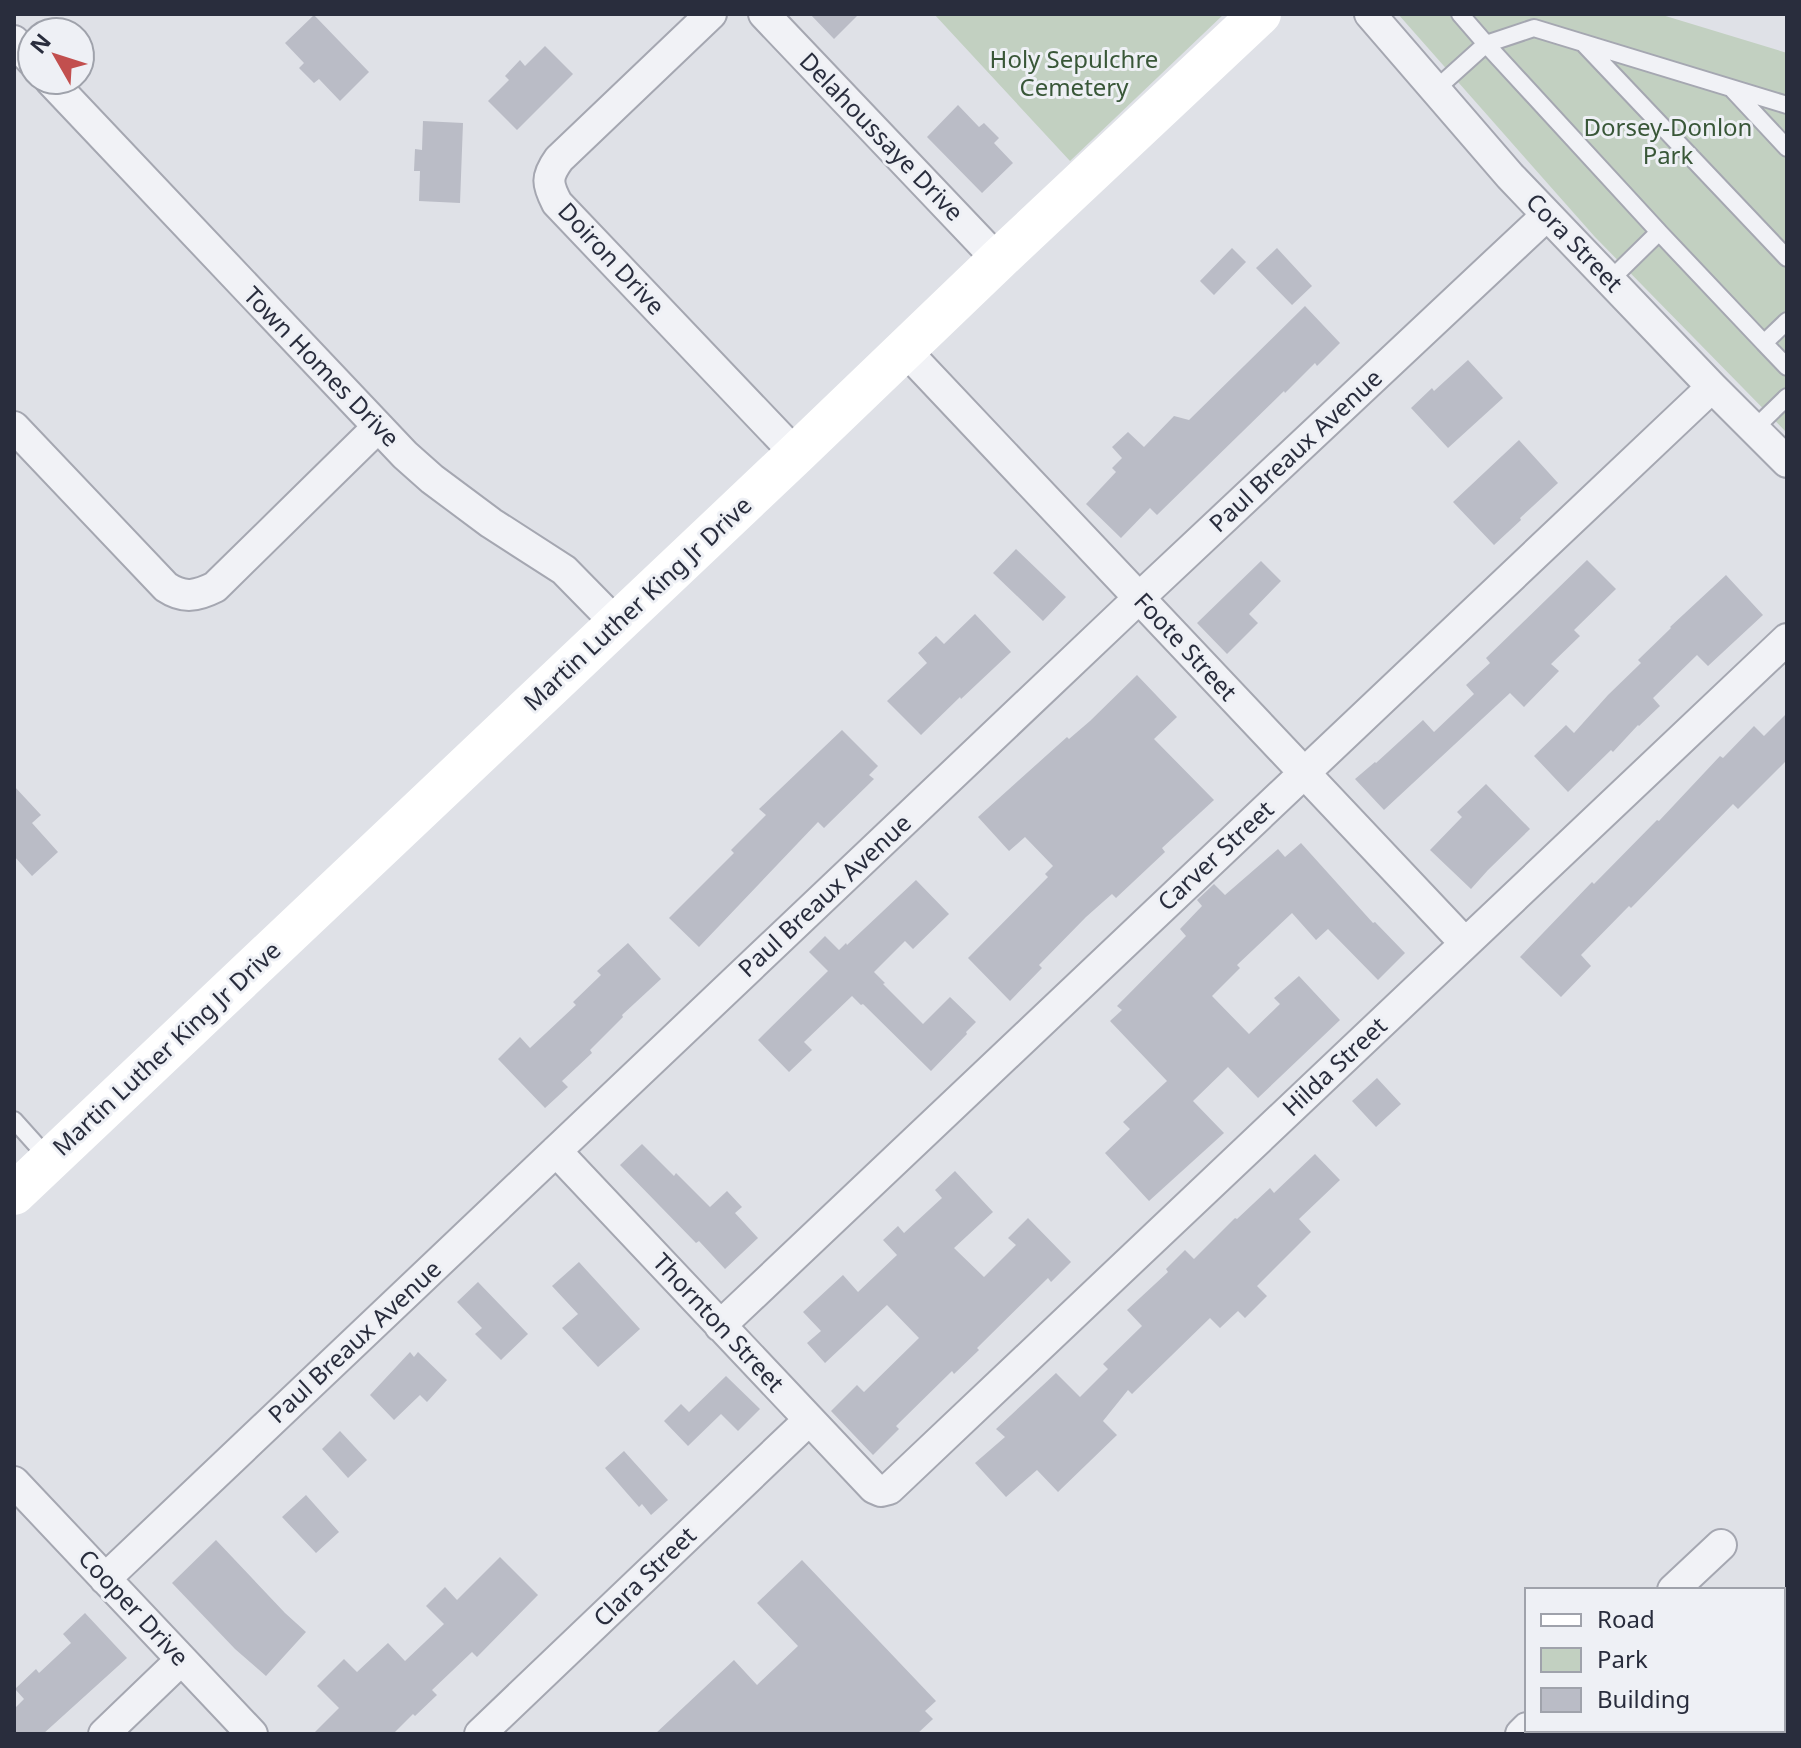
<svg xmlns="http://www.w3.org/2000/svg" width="1801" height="1748" font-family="'Noto Sans',sans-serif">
<rect width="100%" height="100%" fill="#dfe1e7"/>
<!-- green -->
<path fill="#c2d0c1" d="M934,14H1224L1070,161Z
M1398,14H1659L1787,53V433L1595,237Z"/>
<!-- building -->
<path fill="#babcc6" d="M810,14H859L834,39Z
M314,15L369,72L340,101L319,79L314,83L299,68L304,63L285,43Z
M545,46L573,74L517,130L488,101L509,80L505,76L520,60L525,66Z
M958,105L979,127L984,123L999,138L994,143L1013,163L982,193L927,137Z
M423,121L463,123L460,203L419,201L420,171H414L415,149L422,150Z
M1232,248L1246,262L1214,295L1200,281Z
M1277,248L1312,286L1292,305L1256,268Z
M1305,306L1340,343L1317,366L1315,363L1285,393L1284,391L1157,515L1150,508L1121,538L1086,504L1116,472L1112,468L1122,458L1112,447L1128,432L1144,447L1174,416L1189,420Z
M1468,360L1503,398L1448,448L1411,408L1432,388L1434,391Z
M1519,440L1558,483L1520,518L1521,520L1494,545L1453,502Z
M1016,549L1066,597L1043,621L993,573Z
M1587,560L1616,589L1574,630L1580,636L1551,664L1559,671L1524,707L1510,693L1384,810L1355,779L1375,762L1376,763L1423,720L1434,732L1474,694L1466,685L1490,663L1486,658Z
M1261,561L1281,581L1249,614L1258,623L1227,654L1197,623Z
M1726,575L1763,615L1708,666L1697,655L1653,698L1660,706L1639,726L1638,725L1613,752L1611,750L1568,792L1534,756L1566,725L1574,733L1608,695L1641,663L1638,660L1671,628L1670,627Z
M975,614L1011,652L961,699L960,697L921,735L887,701L927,663L918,653L936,636L944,644Z
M1137,675L1177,717L1154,739L1214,800L1162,848L1165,852L1116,898L1112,894L1086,917L1039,965L1042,968L1010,1001L968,958L1048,877L1045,874L1053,866L1025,837L1009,851L978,817L1067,737L1069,739L1090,721Z
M1787,713V760L1738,809L1733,804L1631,908L1629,906L1581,955L1591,966L1561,997L1520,957L1592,882L1594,884L1657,820L1659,821L1720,756L1723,758L1754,726L1764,736Z
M842,730L878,766L869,775L874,779L824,828L818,822L699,947L669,918L734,853L731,850L766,815L759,809Z
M1486,784L1530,829L1488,870L1471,889L1430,850L1462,817L1457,812Z
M14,786L41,815L32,823L58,852L32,876L14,856Z
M1301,843L1373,923L1375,922L1405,953L1378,980L1328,929L1316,940L1292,913L1237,965L1240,968L1212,996L1249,1034L1280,1004L1274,998L1299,976L1340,1020L1258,1098L1228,1067L1193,1101L1224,1133L1149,1201L1105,1153L1130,1129L1123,1122L1167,1081L1110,1021L1122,1010L1117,1006L1186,936L1180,929L1202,906L1197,900L1214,884L1225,895L1278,849L1285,857Z
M916,880L949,914L913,949L905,941L874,972L885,983L883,984L923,1024L950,997L976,1022L966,1032L967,1034L931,1071L863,1004L861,1005L852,996L804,1042L812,1050L789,1072L758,1040L828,971L809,952L825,936L839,950L846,943L847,945Z
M628,943L661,979L622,1015L623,1017L590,1050L592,1053L562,1081L568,1087L545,1108L498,1059L520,1037L530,1048L576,1005L573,1002L601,975L597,971Z
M1377,1078L1401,1104L1376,1127L1352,1101Z
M642,1144L674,1176L676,1173L710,1207L727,1191L742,1207L735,1213L758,1238L725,1269L699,1241L696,1243L620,1165Z
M1315,1154L1340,1180L1299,1219L1311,1232L1257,1286L1267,1296L1245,1318L1238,1311L1220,1328L1210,1318L1132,1394L1128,1390L1103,1421L1117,1435L1058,1492L1037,1470L1006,1497L975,1463L1005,1437L996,1429L1056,1373L1080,1397L1108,1369L1103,1364L1142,1326L1127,1310L1168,1272L1166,1269L1185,1250L1194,1259L1235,1218L1237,1219L1270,1188L1274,1193Z
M955,1171L993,1212L954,1248L984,1277L1016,1245L1008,1238L1028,1218L1071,1262L1051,1282L1048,1278L977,1348L979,1350L954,1374L952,1371L896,1426L899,1429L873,1455L831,1411L857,1385L864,1392L919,1338L887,1305L825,1363L807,1343L821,1331L803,1312L843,1275L858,1292L897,1255L883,1240L898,1226L904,1233L942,1198L935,1190Z
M579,1262L640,1329L598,1367L562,1328L578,1314L552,1286Z
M478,1282L528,1334L501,1360L475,1334L482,1328L457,1302Z
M410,1352L414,1357L418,1352L447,1380L427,1402L420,1395L394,1420L370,1395Z
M726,1376L760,1409L738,1431L721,1414L688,1446L664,1421L681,1404L689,1412Z
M340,1431L367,1460L348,1478L322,1449Z
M624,1451L668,1500L651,1515L642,1504L639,1507L605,1468Z
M306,1495L339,1532L316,1553L282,1517Z
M216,1540L285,1613L306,1632L266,1676L235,1649L172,1583Z
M500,1557L538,1595L477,1657L472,1652L432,1690L437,1695L415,1716L413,1714L393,1734H313L339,1708L317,1686L344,1659L357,1672L388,1643L405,1661L444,1624L426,1606L445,1587L457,1600Z
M802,1560L936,1701L925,1711L933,1719L917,1734H655L734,1660L757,1685L798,1646L757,1603Z
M85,1613L127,1658L43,1734H14V1709L24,1699L15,1689L36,1669L39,1673L71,1643L63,1634Z"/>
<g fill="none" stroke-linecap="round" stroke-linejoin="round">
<!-- lane casing -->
<g stroke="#a5a7b1" stroke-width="20">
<path id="lane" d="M1460,14L1486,44L1534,28L1787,105
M1584,44L1787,258
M1436,89L1486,44L1659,232L1610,280
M1732,89L1787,148
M1659,232L1764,343
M1787,321L1764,343L1787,367
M1754,429L1787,397
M14,1120L49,1159"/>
</g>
<!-- street casing -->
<g stroke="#a5a7b1" stroke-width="34">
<path id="street" d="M711,14L559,159C546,177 547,184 557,203L796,454
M764,14L998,260
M1370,14L1510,176L1712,387L1787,462
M14,41L32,61
M50,80L405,455L432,479L491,523L564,570L617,624
M905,350L1465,943
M14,427L166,587C184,599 197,596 215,587L377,428
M556,1151L874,1488L881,1491L889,1489L1787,639
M720,1326L1712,387
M14,1482L252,1734
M105,1579L1139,598L1547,215
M1673,1590L1721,1545
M1684,1730L1687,1734
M104,1734L181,1660
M480,1734L809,1420
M1521,1734L1527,1728"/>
</g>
<!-- lane -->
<use href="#lane" stroke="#f1f2f6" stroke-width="16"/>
<!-- street -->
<use href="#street" stroke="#f1f2f6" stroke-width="30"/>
<!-- secondary -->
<path stroke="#fff" stroke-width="42" d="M14,1194L796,454L998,260L1260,14"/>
</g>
<g text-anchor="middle" stroke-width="6" stroke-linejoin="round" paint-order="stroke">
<!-- park labels -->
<g font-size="24" fill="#395738" stroke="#eef0f5">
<text x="1074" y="68">Holy Sepulchre<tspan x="1074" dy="28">Cemetery</tspan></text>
<text x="1668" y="136">Dorsey-Donlon<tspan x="1668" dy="28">Park</tspan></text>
</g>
<!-- street labels -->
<g font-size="24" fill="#292d3d" stroke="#eef0f5">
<text transform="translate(881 137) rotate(46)" y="8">Delahoussaye Drive</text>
<text transform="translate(1574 243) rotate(46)" y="8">Cora Street</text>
<text transform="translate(611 259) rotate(47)" y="8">Doiron Drive</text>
<text transform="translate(321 367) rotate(46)" y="8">Town Homes Drive</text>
<text transform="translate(1296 451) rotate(-43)" y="8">Paul Breaux Avenue</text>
<text transform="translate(638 604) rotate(-43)" y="8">Martin Luther King Jr Drive</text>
<text transform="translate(1185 647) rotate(47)" y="8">Foote Street</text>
<text transform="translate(1216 856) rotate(-43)" y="8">Carver Street</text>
<text transform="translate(825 896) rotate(-43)" y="8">Paul Breaux Avenue</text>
<text transform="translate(167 1049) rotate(-43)" y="8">Martin Luther King Jr Drive</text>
<text transform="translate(1335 1067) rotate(-43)" y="8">Hilda Street</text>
<text transform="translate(718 1323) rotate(47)" y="8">Thornton Street</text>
<text transform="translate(355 1342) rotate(-43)" y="8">Paul Breaux Avenue</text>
<text transform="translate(645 1577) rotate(-44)" y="8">Clara Street</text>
<text transform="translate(133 1608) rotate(47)" y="8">Cooper Drive</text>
</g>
</g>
<!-- border -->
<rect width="1801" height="1748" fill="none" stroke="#292d3d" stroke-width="32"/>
<!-- legend -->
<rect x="1525" y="1588" width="260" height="144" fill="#eef0f5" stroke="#9fa2ab" stroke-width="2"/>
<rect x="1541" y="1614" width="40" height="12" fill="#ffffff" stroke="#9fa2ab" stroke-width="2"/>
<text x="1597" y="1628" font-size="24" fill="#292d3d">Road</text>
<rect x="1541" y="1648" width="40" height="24" fill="#c2d0c1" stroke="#9fa2ab" stroke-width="2"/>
<text x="1597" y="1668" font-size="24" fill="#292d3d">Park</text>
<rect x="1541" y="1688" width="40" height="24" fill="#babcc6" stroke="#9fa2ab" stroke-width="2"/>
<text x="1597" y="1708" font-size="24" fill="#292d3d">Building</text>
<!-- north arrow -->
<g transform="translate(56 56) rotate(309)"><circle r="38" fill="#eef0f5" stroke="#9fa2ab" stroke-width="2"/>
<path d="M0-6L14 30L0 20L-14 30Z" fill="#c24f4e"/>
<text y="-12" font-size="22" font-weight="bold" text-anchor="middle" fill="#292d3d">N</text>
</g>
</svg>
